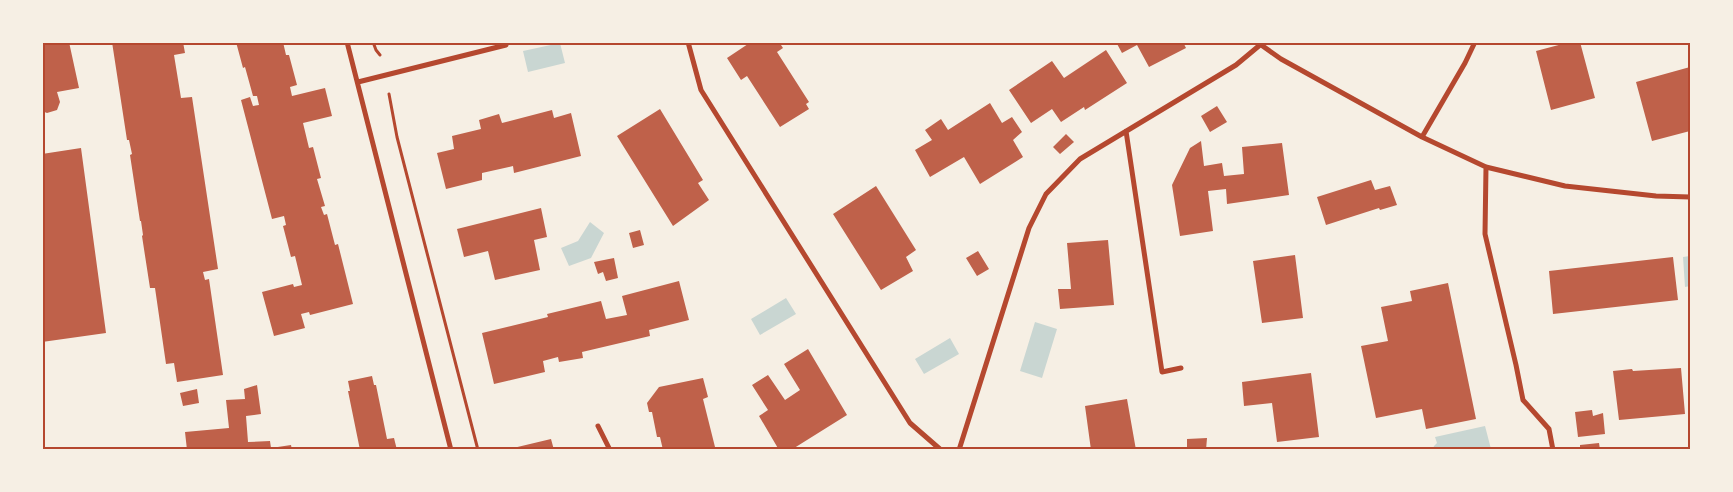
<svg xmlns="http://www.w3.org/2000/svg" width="1733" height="492" font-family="'Nunito Sans',sans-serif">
<rect width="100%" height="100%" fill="#f6efe4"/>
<!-- water -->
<path fill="#c9d6d2" d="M560,43L565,63L528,72L523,51Z
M590,222L604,233L591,258L569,266L561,248L578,241Z
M1690,256V286L1685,287L1683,257Z
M786,298L796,314L760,335L751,319Z
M1035,322L1057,329L1042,378L1020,371Z
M950,338L959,354L924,374L915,359Z
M1485,426L1491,449H1433L1434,446L1437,443L1435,437Z"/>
<!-- building -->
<path fill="#bf614a" d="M42,42H69L79,88L57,92L60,102L57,110L47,113L42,111Z
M112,42H183L185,53L174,55L181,98L192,97L218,269L203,272L205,280L209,279L223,375L177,382L174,363L166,364L155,288H150L142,236L143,235L141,221H140L130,155L132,154L129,140H127Z
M236,42H283L286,55H289L297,85L290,87L292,96L325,88L332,116L303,123L309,148L313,147L321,178L317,179L325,206L321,207L324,215L327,214L335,245L338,244L353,304L310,315L309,312L301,314L305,328L274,336L262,292L293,284L294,287L302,285L295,256L291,257L283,226L286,225L284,216L272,219L241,100L250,97L253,106L259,105L257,96H253L245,67L243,68Z
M751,42H779L783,48L777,52L809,102L806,104L809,109L780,127L747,76L741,80L727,58Z
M1116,42H1183L1186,48L1149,67L1137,45L1122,53Z
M1570,42H1580L1595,98L1551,110L1536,51Z
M1106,50L1127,83L1085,110L1084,107L1061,122L1052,109L1031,123L1009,90L1052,61L1064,78Z
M1690,67V131L1652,141L1636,82Z
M990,103L1002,123L1012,117L1022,132L1013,140L1023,157L980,184L964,157L930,177L915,150L932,140L925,130L941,119L948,130Z
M1217,106L1227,122L1210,132L1201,116Z
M660,109L703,180L698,183L709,200L673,226L617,136Z
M552,110L554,118L571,113L581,156L514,173L513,166L482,173V180L446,189L437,153L454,149L452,136L481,129L479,120L499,114L502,123Z
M1066,134L1074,142L1060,154L1053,147Z
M1201,141L1204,166L1222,163L1224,176L1244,174L1242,147L1282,143L1289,195L1227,204L1226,189L1208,191L1213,231L1180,236L1172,185L1190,148Z
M81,148L106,333L42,342V154Z
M1371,180L1375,190L1390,186L1397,205L1380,210L1379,208L1326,225L1317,197Z
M876,186L916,250L906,257L913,271L881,290L833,214Z
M541,208L547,237L534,240L540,270L495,280L488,251L464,257L457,229Z
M640,230L644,245L633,248L629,233Z
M1108,240L1114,305L1060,309L1058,289H1071L1067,243Z
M978,251L989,269L977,276L966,258Z
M1295,255L1303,318L1262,323L1253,261Z
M1673,257L1678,300L1553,314L1549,271Z
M614,258L618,278L606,281L603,272L598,274L594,262Z
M679,281L689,320L649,330L650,336L582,352L583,358L559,362L558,357L543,361L545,372L494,384L482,333L548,317L547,314L601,301L606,319L627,315L622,296Z
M1448,283L1476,419L1426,429L1422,409L1376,418L1361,346L1388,341L1381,307L1412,301L1410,291Z
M808,349L847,415L791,450H779L759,416L768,410L752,385L768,375L785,400L800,390L784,364Z
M1681,368L1685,414L1619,420L1613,371L1632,369L1633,371Z
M1311,373L1319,437L1277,442L1272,403L1244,406L1242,382Z
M372,376L374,385H376L387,439L394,438L397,450H360L348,391H350L348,381Z
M703,378L708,397L703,399L715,447L706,450H663L660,437H657L652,412H649L647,403L659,387Z
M257,385L261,414L246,416L248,442L270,441L271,448L291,445L292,450H249L248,448L233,450H187L185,432L229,428L226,400L245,399L244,389Z
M197,389L199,403L183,406L180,393Z
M1127,399L1136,450H1091L1085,406Z
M1592,410L1593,416L1603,413L1605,434L1578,437L1575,412Z
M1207,438L1206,450H1187V439Z
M551,439L554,450H509V449Z
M1599,443L1600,450H1580V445Z"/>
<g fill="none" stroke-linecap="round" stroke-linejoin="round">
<!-- path -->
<path stroke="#b5482f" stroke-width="3" d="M373,42L376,50L380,55
M389,94L397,137L478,450"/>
<!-- minor -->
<path stroke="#b5482f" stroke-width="5" d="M347,42L451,450
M688,42L701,90L910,423L941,450
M1257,42L1281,59L1422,137L1486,167L1565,186L1656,196L1690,197
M358,82L506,45
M1126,131L1162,372L1181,368
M1422,137L1465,63L1475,42
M1486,167L1485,234L1516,365L1523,400L1549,429L1553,450
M598,426L610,450
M959,450L1029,228L1046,194L1080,159L1236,65L1260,45"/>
</g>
<!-- border -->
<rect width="1733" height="492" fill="none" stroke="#f6efe4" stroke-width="88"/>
<rect x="44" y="44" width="1645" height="404" fill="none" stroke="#b5482f" stroke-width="2"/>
</svg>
